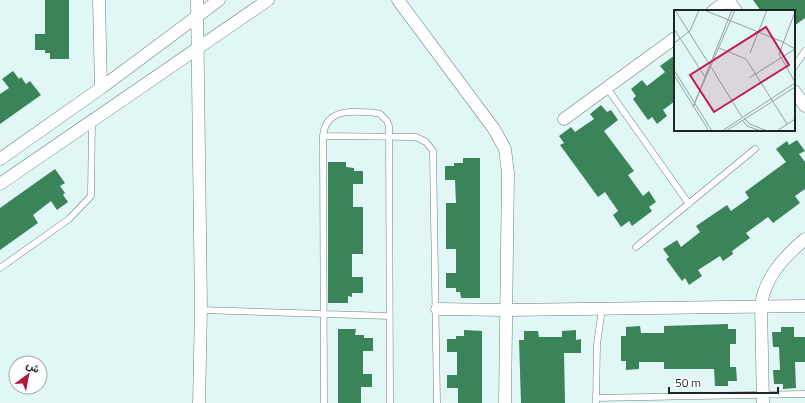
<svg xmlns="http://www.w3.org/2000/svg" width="805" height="403" font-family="'Titillium Web',Vazirmatn,sans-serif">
<rect width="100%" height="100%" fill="#e0f7f5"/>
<!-- building -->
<path fill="#3b8358" d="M45,0H69V59H50V53H45V50H35V34H45Z
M753,0H805V18L794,26V11H761Z
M675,55V101L663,110L667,116L657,124L652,117L648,120L633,99L636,96L631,89L642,80L647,86L665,72L660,66Z
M13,71L19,79L21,77L26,84L30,81L41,95L0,124V94L9,88L2,79Z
M601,105L607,112L611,110L618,120L604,131L634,171L628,175L643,196L649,191L656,202L649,207L652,211L632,226L629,221L621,227L613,215L618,211L605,192L598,197L560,145L564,143L559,136L571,127L575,132L594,119L590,114Z
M797,140L805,151L799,154L805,162V189L795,196L800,203L773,223L768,217L746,233L750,238L732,251L733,254L723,261L720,256L698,270L702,276L689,285L685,278L682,281L666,259L669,257L663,249L677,240L681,247L700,232L696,226L727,205L731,211L749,198L745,192L786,162L776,149L787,141L789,145Z
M463,158H480V298H461L460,292H456V288H446V273H456V249H446V203H456L455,180H445V166H454V163H463Z
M328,162H346V167L354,168V171H363V184H353V207H363V254H352V277H363V293H352V297L348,296V303H328Z
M55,169L65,183L60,186L65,193L63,195L68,202L57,210L51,201L33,215L38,223L0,250V208Z
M728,324V329H736V344H730V367H736L737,381H728V386H715L714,369H664V362H639V369L626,370V361H621V336H626V327L640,326L641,333H664V326Z
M781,327H794V337H805V362H795L796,388L783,389V384H774L773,370H780L779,347H773L772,332H781Z
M338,329H356L355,335H364V338H373V351H363V374H372V387H361V403H338Z
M464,330L482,331V403H458V388H447V375H457V352H447V339H456V336H464Z
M576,330V340L581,339V353H564L565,403H521L519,340H524V331H538L539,337H562V331Z"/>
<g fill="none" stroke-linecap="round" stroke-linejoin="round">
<!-- service casing -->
<g stroke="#6b807e" stroke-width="7">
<path id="service" d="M794,67L805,51
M607,88L689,204
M323,136L416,137L426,142L433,151L437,403
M636,247L755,149
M0,268L69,219L91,196L92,122
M201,310L389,316
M596,398L805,394
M324,403L323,136C325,114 342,111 361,112C367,112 374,112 380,114L387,121L389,126L390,403
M596,403L597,344L602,309"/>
</g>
<!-- minor casing -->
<g stroke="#6b807e" stroke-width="13">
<path id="minor" d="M99,0L101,88
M197,0L201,310L199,403
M398,0L494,129L505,149L508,173L505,403
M713,11L728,0L736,11
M794,91L805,106
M564,119L675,38
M0,159L101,88L219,0
M0,184L268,0
M437,309L506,310L805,306
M763,403L761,306C764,278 784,257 805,239"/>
</g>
<!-- service -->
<use href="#service" stroke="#fff" stroke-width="6"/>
<!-- minor -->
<use href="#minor" stroke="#fff" stroke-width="12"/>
</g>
<!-- overview -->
<g transform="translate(674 10)">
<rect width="121" height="121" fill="#e0f7f5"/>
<path fill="none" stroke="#92a3a2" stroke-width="1" d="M1,0L35,54M30,0L109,32L121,39M58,0L19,97L61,0M121,2L105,44L121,72M0,19L31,67M0,33L16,21L25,0M45,38L72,49L113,114M76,43L93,0M37,57L68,107M0,60L38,121M0,65L35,121M75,68L121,39M70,108L76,114L93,121M69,111L73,116L87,121M48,121L121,73M52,121L121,77M103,121L121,109"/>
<path fill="#c2185b" fill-opacity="0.15" stroke="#c2185b" stroke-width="2" d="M92,17L115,55L40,102L16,65Z"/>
<rect width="121" height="121" fill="none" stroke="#1d2625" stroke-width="2"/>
</g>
<!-- north arrow -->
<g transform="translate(28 375) rotate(32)"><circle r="19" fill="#ffffff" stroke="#a5a8a8"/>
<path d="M0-3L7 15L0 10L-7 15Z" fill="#ae193b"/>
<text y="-6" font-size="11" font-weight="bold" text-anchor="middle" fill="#1d2625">ش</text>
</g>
<!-- scale -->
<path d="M669 387v6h109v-6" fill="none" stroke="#1d2625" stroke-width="2"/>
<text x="675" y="387" font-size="12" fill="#1d2625" stroke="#ffffff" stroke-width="3" paint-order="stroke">50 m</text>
</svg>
